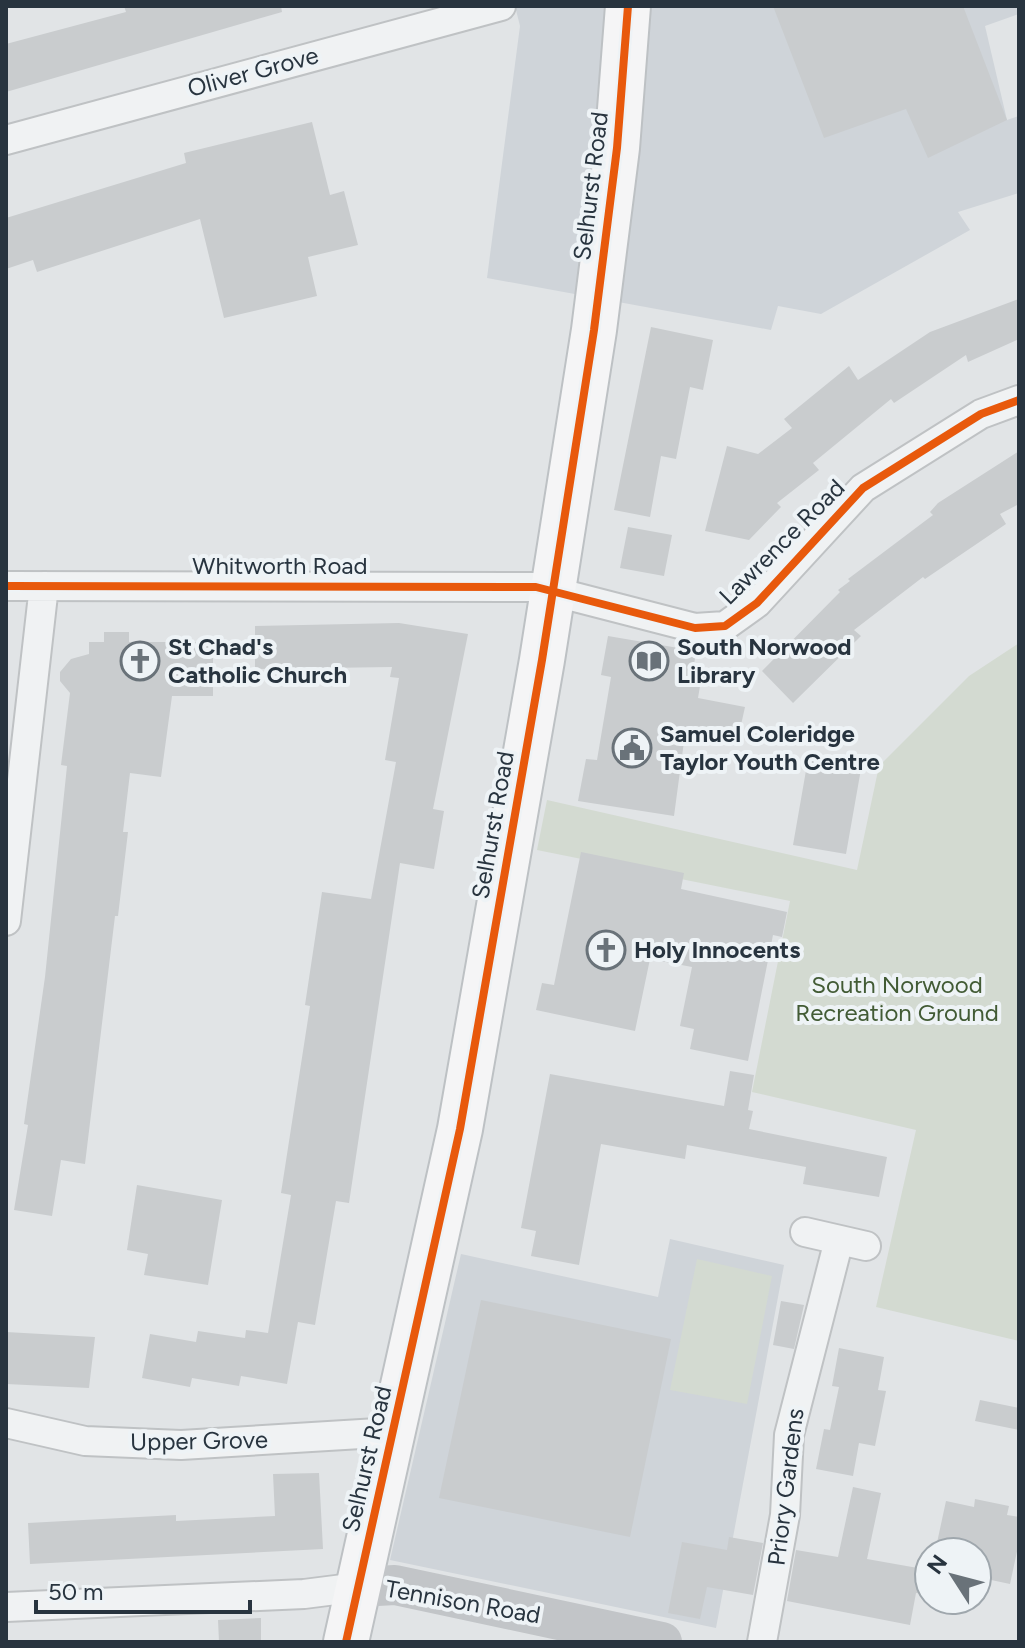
<svg xmlns="http://www.w3.org/2000/svg" width="1025" height="1648" font-family="Figtree,sans-serif">
<rect width="100%" height="100%" fill="#e1e4e6"/>
<!-- built -->
<path fill="#cfd4d9" d="M515,6H1019V14L985,26L1007,120L1019,116V193L958,212L970,230L821,314L778,306L771,330L487,278L520,26Z
M670,1239L784,1265L716,1628L390,1560L461,1254L658,1297Z"/>
<!-- green -->
<path fill="#d3dad1" d="M1019,643V1341L876,1307L916,1130L752,1092L790,901L537,850L547,800L857,870L879,766L969,676Z
M697,1259L772,1276L747,1404L670,1390Z"/>
<!-- building -->
<path fill="#c9ccce" d="M124,6H281L282,12L6,92V44L126,12Z
M773,6H963L1007,120L928,158L906,109L824,138Z
M312,122L330,195L344,191L358,245L308,257L317,296L224,318L200,219L37,272L33,260L6,269V218L186,163L184,153Z
M1019,299V339L968,362L966,355L894,403L891,399L813,463L819,470L777,503L781,507L749,540L705,531L727,446L758,454L792,428L784,419L849,366L858,380L930,332Z
M651,327L713,340L703,390L690,387L676,459L661,456L650,517L614,510Z
M1019,451V504L1000,514L1006,524L925,579L923,577L854,630L861,636L793,703L762,671L840,592L838,590L850,581L848,579L933,515L930,512L938,503Z
M628,527L672,535L664,576L620,568Z
M399,623L468,634L433,809L444,811L434,869L400,863L349,1203L336,1201L315,1325L298,1322L287,1384L241,1376L239,1386L192,1378L190,1387L142,1378L150,1334L196,1342L198,1331L245,1338L246,1330L268,1333L291,1195L281,1193L310,1006L305,1005L322,892L371,899L396,762L385,760L399,678L390,677L392,667L255,669V626Z
M104,632H129V642H213V696H172L161,777L130,773L123,832H128L118,916H115L85,1164L61,1160L52,1216L14,1210L28,1125L24,1124L45,977L67,766L61,765L70,693L60,681V672L71,659L89,654V642H104Z
M608,636L696,651L693,672L702,674L698,698L745,707L737,743L685,734L674,816L578,801L586,759L597,760L611,677L601,675Z
M808,759L861,769L846,854L793,845Z
M581,852L684,873L681,889L787,912L782,937L773,935L748,1061L690,1049L694,1029L680,1026L692,967L650,959L635,1031L536,1010L542,983L554,985Z
M730,1071L754,1075L748,1110L753,1111L749,1129L887,1157L879,1197L803,1184L806,1167L687,1145L685,1159L601,1144L579,1265L531,1256L536,1231L521,1228L550,1074L724,1106Z
M137,1185L222,1200L208,1285L144,1275L148,1254L127,1250Z
M481,1300L671,1339L630,1537L439,1498Z
M781,1301L804,1305L794,1349L773,1345Z
M6,1332L95,1337L89,1388L6,1384Z
M839,1348L884,1357L878,1390L886,1391L875,1446L859,1443L853,1476L816,1469L824,1429L830,1430L839,1387L832,1386Z
M980,1400L1019,1408V1430L975,1421Z
M319,1473L323,1549L30,1564L28,1523L176,1515V1521L275,1516L273,1474Z
M853,1487L881,1493L867,1559L929,1570L925,1594L916,1593L910,1625L787,1601L796,1550L838,1557Z
M975,1499L1009,1506L1007,1515L1019,1517V1542L1010,1584L977,1577V1552H935L946,1501L974,1507Z
M729,1537L763,1543L753,1595L707,1587L700,1619L668,1613L682,1542L727,1550Z
M261,1618V1642H219L218,1620Z"/>
<g fill="none" stroke-linecap="round" stroke-linejoin="round">
<!-- street casing -->
<g stroke="#bfc2c4" stroke-width="32">
<path id="street" d="M6,140L501,6
M6,586L536,587L695,628L725,626L757,603L863,488L981,414L1019,400
M6,921L44,586
M805,1232L866,1246
M6,1423L85,1441L181,1445L394,1432
M6,1607L304,1594L359,1587
M762,1642L785,1515L789,1435L839,1240"/>
</g>
<!-- primary casing -->
<g stroke="#bdc1c4" stroke-width="48">
<path id="primary" d="M346,1642L460,1129L542,660L594,330L617,148L628,6"/>
</g>
<!-- street -->
<use href="#street" stroke="#f0f2f3" stroke-width="28"/>
<!-- secondary -->
<path stroke="#c2c5c8" stroke-width="40" d="M359,1587L395,1585L662,1642"/>
<!-- primary -->
<use href="#primary" stroke="#f5f5f6" stroke-width="44"/>
<!-- cycleway casing -->
<g stroke="#eef3f6" stroke-width="13">
<path id="cycleway" d="M6,586L536,587L695,628L725,626L757,603L863,488L981,414L1019,400
M346,1642L460,1129L542,660L594,330L617,148L628,6"/>
</g>
<!-- cycleway -->
<use href="#cycleway" stroke="#e8590c" stroke-width="8"/>
</g>
<!-- icons -->
<defs>
<g id="church-ring" transform="scale(2)"><circle r="9.5" fill="#eef3f6" stroke="#697279" stroke-width="1.5"/><path d="M-1.2-6h2.4v3.5h3.3v2.4h-3.3V6h-2.4V-.1h-3.3v-2.4h3.3Z" fill="#697279"/></g>
<g id="library-ring" transform="scale(2)"><circle r="9.5" fill="#eef3f6" stroke="#697279" stroke-width="1.5"/><path d="M-6-4Q-3-5.5-.7-3.5V5Q-3 3-6 4ZM6-4Q3-5.5 .7-3.5V5Q3 3 6 4Z" fill="#697279"/></g>
<g id="civic-ring" transform="scale(2)"><circle r="9.5" fill="#eef3f6" stroke="#697279" stroke-width="1.5"/><path d="M-.6-6.5H3V-4.5H.6V-3L4-1V1h2V6H-6V1h2V-1L-.6-3ZM-1.2 2.5V6h2.4V2.5Z" fill="#697279"/></g>
</defs>
<g fill-rule="evenodd">
<use href="#church-ring" x="140" y="661"/>
<use href="#library-ring" x="649" y="661"/>
<use href="#civic-ring" x="632" y="748"/>
<use href="#church-ring" x="606" y="950"/>
</g>
<g text-anchor="middle" stroke-width="8" stroke-linejoin="round" paint-order="stroke">
<!-- street labels -->
<g font-size="24" fill="#28343f" stroke="#eef3f6">
<text transform="translate(253 72) rotate(-15)" y="8">Oliver Grove</text>
<text transform="translate(591 186) rotate(-83)" y="8">Selhurst Road</text>
<text transform="translate(782 542) rotate(-45)" y="8">Lawrence Road</text>
<text x="280" y="574">Whitworth Road</text>
<text transform="translate(493 825) rotate(-80)" y="8">Selhurst Road</text>
<text transform="translate(199 1441) rotate(-1)" y="8">Upper Grove</text>
<text transform="translate(367 1459) rotate(-77)" y="8">Selhurst Road</text>
<text transform="translate(786 1487) rotate(-83)" y="8">Priory Gardens</text>
<text transform="translate(463 1602) rotate(10)" y="8">Tennison Road</text>
</g>
<!-- poi labels -->
<g font-size="24" font-weight="bold" fill="#28343f" stroke="#eef3f6" text-anchor="start">
<text x="168" y="655">St Chad's<tspan x="168" dy="28">Catholic Church</tspan></text>
<text x="677" y="655">South Norwood<tspan x="677" dy="28">Library</tspan></text>
<text x="660" y="742">Samuel Coleridge<tspan x="660" dy="28">Taylor Youth Centre</tspan></text>
<text x="634" y="958">Holy Innocents</text>
</g>
<!-- park labels -->
<g font-size="24" fill="#425b35" stroke="#eef3f6">
<text x="897" y="993">South Norwood<tspan x="897" dy="28">Recreation Ground</tspan></text>
</g>
</g>
<!-- border -->
<rect width="1025" height="1648" fill="none" stroke="#28343f" stroke-width="16"/>
<!-- north arrow -->
<g transform="translate(953 1576) rotate(306)"><circle r="38" fill="#eef3f6" stroke="#9fa7ad" stroke-width="2"/>
<path d="M0-6L14 30L0 20L-14 30Z" fill="#697279"/>
<text y="-12" font-size="22" font-weight="bold" text-anchor="middle" fill="#28343f">N</text>
</g>
<!-- scale -->
<path d="M36 1600v12h214v-12" fill="none" stroke="#28343f" stroke-width="4"/>
<text x="48" y="1600" font-size="24" fill="#28343f" stroke="#eef3f6" stroke-width="6" paint-order="stroke">50 m</text>
</svg>
